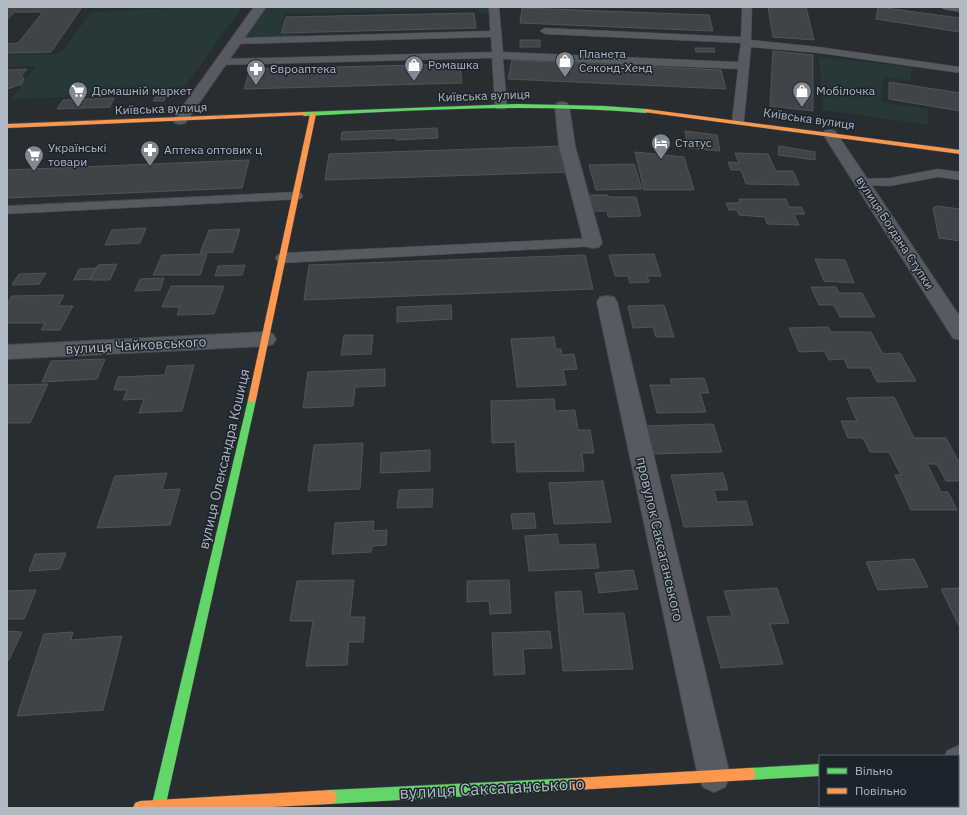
<svg xmlns="http://www.w3.org/2000/svg" width="967" height="815" font-family="'IBM Plex Sans',sans-serif">
<rect width="100%" height="100%" fill="#282d32"/>
<!-- green -->
<path fill="#273839" d="M177,7H242L180,93L11,99L36,66L7,67V55L54,54L62,52L91,12L176,8Z
M267,7H488L489,13H479L478,9L285,14L278,34H302L301,38L245,40Z
M819,57L911,67V81L883,77L881,102L928,109L929,125L823,110Z"/>
<!-- building -->
<path fill="#404449" stroke="#4f545a" d="M7,7H82L51,52L7,53V44L18,43L43,12H14L7,20Z
M768,7H806L814,40L773,37Z
M878,7L960,18V32L876,19Z
M522,8L709,15L713,31L520,23Z
M474,13L476,28L281,33L286,17Z
M520,40H540V47H520Z
M695,48H714L715,52H696Z
M773,51L813,55V111L770,106Z
M512,60L721,70L726,89L508,79Z
M460,64L462,83L244,89L250,69Z
M27,69L21,76L24,78L22,84L7,89V70Z
M889,82L960,93V111L889,99Z
M155,97H166L164,101H153Z
M114,98L110,107L57,109L63,100Z
M437,128L438,138L396,140V138L341,140L342,132Z
M685,131L717,135L720,151L688,148Z
M563,146L570,172L325,180L329,154Z
M779,146L815,152V160L778,155Z
M635,152L684,157L694,190H644Z
M735,153L768,154L776,171H793L799,185L746,184L741,170H731L728,162L739,163Z
M249,160L242,188L7,198V170Z
M634,164L642,189L596,190L589,165Z
M590,195H608V197H636L641,216L608,217L607,211H588L586,202H591Z
M739,199H786L789,207H801L805,214H794L799,225L767,224L765,217L739,215L737,210H729L726,203H740Z
M937,206L960,209V241L939,238L933,208Z
M146,228L140,243L105,245L112,230Z
M240,229L233,252L200,253L209,230Z
M207,254L200,275H153L162,255Z
M654,254L661,276H647L649,282L630,283L628,276H615L609,255Z
M585,255L593,289L304,300L309,265Z
M815,259L845,260L854,283L824,281Z
M117,264L110,280H90L98,265Z
M245,265L242,275L215,276L218,266Z
M96,268L91,279L74,280L79,269Z
M46,273L39,284L12,285L19,274Z
M164,278L160,290L135,291L140,279Z
M171,286H224L214,314L177,315L180,307H162Z
M811,287H836L839,293H862L875,317H840L834,305H819Z
M64,295L58,306H73L60,330H41L45,323H7V304L12,296Z
M451,305L452,319L397,322V307Z
M664,305L674,337H656L653,327L633,328L628,306Z
M828,327L831,332H871L883,354L900,353L916,381L877,382L870,368H848L844,359L829,360L824,351L799,352L789,328Z
M344,335H373L371,354L341,355Z
M554,337L556,349H561L562,355L574,354L577,369L563,370L566,385L517,387L511,339Z
M105,359L97,379L42,382L51,361Z
M194,365L182,411L139,413L144,399L123,400L127,390H114L118,377L165,375L167,366Z
M385,369V386L355,387L353,406L303,408L308,372Z
M704,378L709,393H700L706,412L657,413L650,385H672L670,379Z
M48,384L30,423H7V385Z
M894,397L914,438H946L960,464V481H946L937,464H927L941,492H948L957,510H911L895,475H901L889,452H870L863,438H848L841,421H857L847,398Z
M554,399L555,411L575,410L578,430H590L594,453H582L584,471L517,472L515,442L492,443L491,401Z
M713,424L722,452L652,454L646,426Z
M363,443L360,489L308,491L314,445Z
M430,450V471L380,473L381,453Z
M167,473L162,490L180,489L170,525L97,528L115,476Z
M723,473L728,490H714L717,502L746,501L753,525L684,527L671,475Z
M603,481L611,522L554,524L549,483Z
M433,489L432,507L397,508L399,490Z
M534,513L536,528L513,529L511,514Z
M374,521L373,531L387,530L386,545L372,546L371,552L332,554L335,523Z
M557,534L559,545L595,544L599,568L529,571L525,536Z
M66,553L60,569L29,571L35,554Z
M914,559L928,587L878,590L866,562Z
M633,570L638,589L599,593L595,573Z
M354,580L350,617H365L363,642H349L347,665L306,666L313,621H290L297,581Z
M509,580L511,613L490,614L489,601L467,602V581Z
M777,588L789,623L770,624L783,664L721,668L707,617L732,616L724,591Z
M960,588V628L941,589Z
M36,590L24,619H7V591Z
M581,591L584,614L624,613L633,669L563,671L555,592Z
M7,631L22,632L9,660H7Z
M550,631L552,648L523,649L525,674L494,675L492,633Z
M73,632L71,640L122,636L103,710L17,716L44,634Z"/>
<g fill="none" stroke-linecap="round" stroke-linejoin="round">
<!-- lane casing -->
<g stroke="#46494d" stroke-width="1">
<path id="lane" d="M489,7H499L503,52L738,62L741,43L545,34L540,31L545,28L741,37L742,7H752L751,40L819,47L960,67V73L819,53L751,47L744,121L742,124H734L732,121L738,69L503,59L507,106L505,109H497L495,106L492,58L222,65L216,62L222,59L492,52L491,37L236,44L231,41L236,38L490,31Z
M942,7H960V12L943,9Z
M938,169L960,172V180L938,177L890,186L857,185L855,182L857,179L890,178Z
M296,192L301,193L303,196L301,199L7,214V206Z
M593,238L598,240L601,243L598,246L283,263L277,261L275,258L277,255L283,253Z"/>
</g>
<!-- street casing -->
<g stroke="#46494d" stroke-width="2">
<path id="street" d="M254,7H266L185,123L180,124L175,123L173,120Z
M562,102L567,103L569,106L575,146L602,243L599,247L593,248L587,247L584,243L559,146L555,106L557,103Z
M830,130L835,131L960,317V340L953,338L823,134L825,131Z
M607,296L614,297L617,302L730,776L725,787L714,792L703,787L698,776L597,302L600,297Z
M266,332L273,334L276,339L273,344L266,346L7,359V345Z
M958,746H960V778H958V756H945L947,751Z"/>
</g>
<!-- fast casing -->
<g stroke="#46494d" stroke-width="1">
<path id="fast" d="M518,104L604,106L646,109L649,111L646,113C532,103 418,110 304,116L301,114L304,112Z
M252,397L256,400L165,808H151L248,400Z
M820,764V776L749,780L744,779L743,774L744,769L749,768Z
M575,778L580,779L581,784L580,789L575,790L330,804L325,802L323,797L325,792L330,790Z"/>
</g>
<!-- slow casing -->
<g stroke="#46494d" stroke-width="1">
<path id="slow" d="M646,109L960,150V154L644,112L643,111Z
M304,112L307,114L306,115L7,128V124Z
M313,112L316,114L256,400L252,403L248,400L310,114Z
M749,768L754,769L755,774L754,779L749,780L575,790L570,789L569,784L570,779L575,778Z
M330,790L335,792L337,797L335,802L330,804L254,808H133L135,803L140,801Z"/>
</g>
<!-- lane -->
<use href="#lane" fill="#575b61" fill-rule="evenodd"/>
<!-- street -->
<use href="#street" fill="#575b61" fill-rule="evenodd"/>
<!-- fast -->
<use href="#fast" fill="#63d668" fill-rule="evenodd"/>
<!-- slow -->
<use href="#slow" fill="#ff974d" fill-rule="evenodd"/>
</g>
<!-- icons -->
<defs>
<g id="shop-pin" transform="scale(1)"><path d="M0 17L-7.5 6A9.5 9.5 0 1 1 7.5 6Z" fill="#818891" stroke="#1b232c"/><path d="M-5-2.5h2.3a2.7 3.5 0 0 1 5.4 0H5L5.5 6h-11ZM-1.5-2.5h3a1.5 2.3 0 0 0-3 0Z" fill="#fff"/></g>
<g id="pharmacy-pin" transform="scale(1)"><path d="M0 17L-7.5 6A9.5 9.5 0 1 1 7.5 6Z" fill="#818891" stroke="#1b232c"/><path d="M-2-6h4v4h4v4h-4v4h-4v-4h-4v-4h4Z" fill="#fff"/></g>
<g id="supermarket-pin" transform="scale(1)"><path d="M0 17L-7.5 6A9.5 9.5 0 1 1 7.5 6Z" fill="#818891" stroke="#1b232c"/><path d="M-6-5.5h2.5l.6 2H6L4.5 2H-2.5L-4.4-4H-6ZM-1.5 3.2a1.3 1.3 0 1 0 .1 0ZM3 3.2a1.3 1.3 0 1 0 .1 0Z" fill="#fff"/></g>
<g id="hotel-pin" transform="scale(1)"><path d="M0 17L-7.5 6A9.5 9.5 0 1 1 7.5 6Z" fill="#818891" stroke="#1b232c"/><path d="M-6-4.5h1.5V1H6V5H4.5V3h-9V5H-6ZM-4 0a1.8 1.8 0 1 1 3.6 0ZM.5 0V-2.5h3Q6-2.5 6 0Z" fill="#fff"/></g>
</defs>
<g fill-rule="evenodd">
<use href="#shop-pin" x="565" y="61"/>
<use href="#shop-pin" x="414" y="65"/>
<use href="#pharmacy-pin" x="256" y="69"/>
<use href="#supermarket-pin" x="78" y="91"/>
<use href="#shop-pin" x="802" y="91"/>
<use href="#hotel-pin" x="661" y="143"/>
<use href="#pharmacy-pin" x="150" y="150"/>
<use href="#supermarket-pin" x="34" y="155"/>
</g>
<g text-anchor="middle" stroke-width="3" stroke-linejoin="round" paint-order="stroke">
<!-- far-poi labels -->
<g font-size="12" fill="#b1b9c4" stroke="#1b232c" text-anchor="start">
<text x="579" y="58">Планета<tspan x="579" dy="14">Секонд-Хенд</tspan></text>
<text x="428" y="69">Ромашка</text>
<text x="270" y="73">Євроаптека</text>
<text x="92" y="95">Домашній маркет</text>
<text x="816" y="95">Мобілочка</text>
<text x="675" y="147">Статус</text>
<text x="48" y="152">Українські<tspan x="48" dy="14">товари</tspan></text>
<text x="164" y="154">Аптека оптових ц</text>
</g>
<!-- far-street labels -->
<g font-size="12" fill="#b1b9c4" stroke="#1b232c">
<text transform="translate(484 96) rotate(-2)" y="4">Київська вулиця</text>
<text transform="translate(161 109) rotate(-2)" y="4">Київська вулиця</text>
<text transform="translate(809 119) rotate(8)" y="4">Київська вулиця</text>
<text transform="translate(895 233) rotate(57)" y="4">вулиця Богдана Ступки</text>
</g>
<!-- street labels -->
<g font-size="14" fill="#b1b9c4" stroke="#1b232c">
<text transform="translate(136 345) rotate(-3)" y="5">вулиця Чайковського</text>
<text transform="translate(224 459) rotate(-77)" y="5">вулиця Олександра Кошиця</text>
<text transform="translate(660 539) rotate(77)" y="5">провулок Саксаганського</text>
</g>
<!-- near-street labels -->
<g font-size="17" fill="#b1b9c4" stroke="#1b232c">
<text transform="translate(492 788) rotate(-3)" y="6">вулиця Саксаганського</text>
</g>
</g>
<!-- border -->
<rect width="967" height="815" fill="none" stroke="#b1b9c4" stroke-width="16"/>
<!-- legend -->
<rect x="819" y="755" width="140" height="52" fill="#1b232c" stroke="#575f69"/>
<rect x="827" y="768" width="20" height="6" fill="#63d668" stroke="#575f69"/>
<text x="855" y="775" font-size="12" fill="#b1b9c4">Вільно</text>
<rect x="827" y="788" width="20" height="6" fill="#ff974d" stroke="#575f69"/>
<text x="855" y="795" font-size="12" fill="#b1b9c4">Повільно</text>
</svg>
